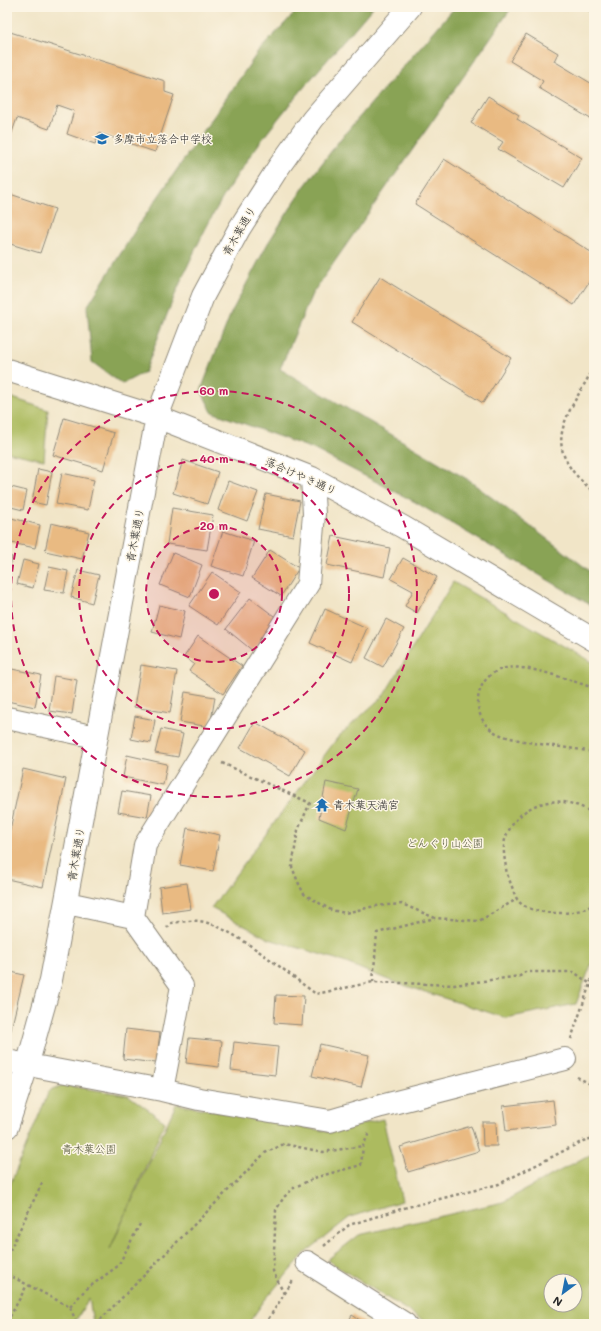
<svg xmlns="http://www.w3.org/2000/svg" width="601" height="1331" font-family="Mali,'Klee One',sans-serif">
<rect width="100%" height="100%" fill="#fcf5e5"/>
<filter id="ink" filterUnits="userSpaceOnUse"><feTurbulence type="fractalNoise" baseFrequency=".025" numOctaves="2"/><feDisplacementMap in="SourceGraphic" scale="8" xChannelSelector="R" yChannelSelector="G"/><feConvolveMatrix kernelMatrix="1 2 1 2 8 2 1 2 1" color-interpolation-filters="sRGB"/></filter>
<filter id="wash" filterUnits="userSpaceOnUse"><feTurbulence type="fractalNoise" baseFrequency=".012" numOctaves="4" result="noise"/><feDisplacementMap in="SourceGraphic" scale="16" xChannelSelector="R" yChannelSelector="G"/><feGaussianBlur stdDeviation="0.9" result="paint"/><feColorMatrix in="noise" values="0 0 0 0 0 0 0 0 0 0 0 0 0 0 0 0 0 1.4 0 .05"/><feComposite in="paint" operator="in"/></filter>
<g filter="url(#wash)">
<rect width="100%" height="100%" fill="#f1e5c7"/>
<!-- green -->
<path fill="#acbb5e" stroke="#6c7344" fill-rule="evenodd" d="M7,396L48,410L44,460L7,452Z
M453,582L594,663V957L576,1004L506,1018L391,981L336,959L269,939L211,908L338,737L384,695Z
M63,1085L128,1095L165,1122L110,1249L176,1104L330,1132L383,1119L402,1201L350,1217L305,1253L264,1301L248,1324H93L89,1298L74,1324H12L7,1321V1192L49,1091Z
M594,1154V1324H429L327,1260L359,1235L503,1202L585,1157ZM551,1281H575V1305H551Z"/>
<!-- forest -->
<path fill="#89a355" stroke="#5a6740" d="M300,7H373C317,73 256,137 214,213C186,264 165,318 145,372L122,384L92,362L87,307L138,226L258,52Z
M455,7H512L312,294L280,369L467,479L594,574V607L415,502L313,449L212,412L201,390L231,313L268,243L304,187L342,137Z"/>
<g id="blocks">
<!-- building -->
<path fill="#e9ba82" d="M7,31L165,81V92L174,95L155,152L99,133L95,144L67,134L74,111L57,105L49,129L17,118L7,147Z
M526,34L558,53L554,61L594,85V121L539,88L543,81L510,61Z
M488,96L519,115L517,119L582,158L564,188L498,149L503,142L471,123Z
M444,159L594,254V274L574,305L415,204Z
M7,193L55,209L40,253L7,243Z
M380,277L511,358L483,403L352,322Z
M64,418L114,433L103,470L53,455Z
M183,460L218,472L207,504L173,493Z
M38,469L52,472L46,505L32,502Z
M62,473L94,480L88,510L56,504Z
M228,481L258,492L247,521L218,510Z
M7,486L27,491L23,510L7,506Z
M266,494L300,501L293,536L258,529Z
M172,508L213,515L207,550L167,544Z
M7,517L40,525L35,548L7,542Z
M51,523L89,532L82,559L45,551Z
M223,531L254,541L243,576L211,566Z
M333,536L390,548L384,577L327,565Z
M270,550L299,568L281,596L252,578Z
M173,553L202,565L190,597L160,585Z
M7,555L12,557L8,575H7Z
M403,558L437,577L417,613L405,606L413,591L391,579Z
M23,560L39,564L33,588L17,584Z
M49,567L68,571L64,593L44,590Z
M78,570L99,575L92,603L71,597Z
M212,572L241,592L218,625L189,606Z
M250,598L278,619L253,651L226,629Z
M159,605L185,611L179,639L152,632Z
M325,609L367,628L352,662L310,643Z
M386,619L404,629L383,667L366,658Z
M198,636L242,666L223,694L189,671L194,664L184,657Z
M141,665L177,671L170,713L134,707Z
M7,668L41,675L35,707L7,701Z
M54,676L77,680L72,714L49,711Z
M185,692L215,697L210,727L180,722Z
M135,716L155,720L151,743L131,739Z
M255,722L305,750L290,776L240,748Z
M161,729L183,734L178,757L155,753Z
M127,755L167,764L163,785L123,777Z
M23,769L66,779L43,887L7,879V844Z
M326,782L358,789L346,829L319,818Z
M122,791L151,796L147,817L118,812Z
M187,828L220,835L213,871L180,865Z
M187,883L191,909L162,913L159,887Z
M7,971L24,975L8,1042H7Z
M276,995L304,996L302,1025L274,1023Z
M126,1029L160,1033L156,1063L123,1059Z
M189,1038L222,1041L219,1067L186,1063Z
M234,1042L278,1047L275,1075L231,1070Z
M320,1044L369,1055L361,1087L312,1076Z
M553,1100L556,1125L506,1131L503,1106Z
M482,1122H496L497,1146H483Z
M471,1126L479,1151L408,1172L400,1147Z
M352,1315L366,1324H347Z"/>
</g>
</g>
<g filter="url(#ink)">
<use href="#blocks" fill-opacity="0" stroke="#8e8879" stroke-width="1"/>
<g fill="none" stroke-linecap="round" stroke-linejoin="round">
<!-- minor casing -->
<g stroke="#8e8879" stroke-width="24">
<path id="minor" d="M7,370L157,417L312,478L403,527L594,640
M7,718L96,737
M67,903L133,917
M7,1061L162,1090L199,1099L330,1121L381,1106L565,1059
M162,1090L182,986L133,917L145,845L308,584L314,514L312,478
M7,1127L27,1066L51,980L157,417L203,296L239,229L278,168L313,119L410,7
M307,1262L405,1324"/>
</g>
<!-- path -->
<path stroke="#8e8879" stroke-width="2.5" stroke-dasharray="3 3" stroke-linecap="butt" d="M585,7L594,15
M594,367C566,419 537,446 594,492
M594,688C572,681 528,664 506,668C471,675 468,723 501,735C526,744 567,747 594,752
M222,763L310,803L298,830L292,867L298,882L304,894L331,910L345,913L375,906L402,904L435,918L479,921L517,899
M594,814C563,793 524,798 507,834C502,845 504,856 506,867C506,873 509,879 511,884C513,889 514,894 517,899C526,914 561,915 577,911C583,910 588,907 594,905
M167,928L171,923C180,922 190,920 199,921C231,925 288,974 316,994L373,982L454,985L520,976L525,972H574L589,983L594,992
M373,982L377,933L435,918
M571,1039L594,972
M577,1077L594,1086
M324,1246L349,1225L404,1208L499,1184L583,1141L594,1138
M7,1256L42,1183
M7,1274L70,1307L77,1324
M284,1294L273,1271L276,1210L284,1197L295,1187L317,1177L361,1165L363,1146L369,1133
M70,1307L85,1290L118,1266L140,1224
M7,1322L27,1285
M96,1324L265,1153L284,1144L323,1152L363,1146
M265,1324L294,1279"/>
<!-- minor -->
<use href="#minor" stroke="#fff" stroke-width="22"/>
</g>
</g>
<!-- distance rings -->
<circle cx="214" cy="594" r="68" fill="#c2185b" fill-opacity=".12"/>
<g fill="none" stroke="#c2185b" stroke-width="2" stroke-dasharray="7 5">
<circle cx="214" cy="594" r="68"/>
<circle cx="214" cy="594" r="135"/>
<circle cx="214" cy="594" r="203"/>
</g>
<!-- icons -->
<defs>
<g id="school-bare" transform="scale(1.08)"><path d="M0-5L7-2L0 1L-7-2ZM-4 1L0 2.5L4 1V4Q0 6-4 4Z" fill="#1f6fb2" stroke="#fcf5e5" stroke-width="2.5" paint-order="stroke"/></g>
<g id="temple-bare" transform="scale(1.08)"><path d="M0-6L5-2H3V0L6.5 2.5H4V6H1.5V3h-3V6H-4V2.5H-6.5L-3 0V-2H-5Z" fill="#1f6fb2" stroke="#fcf5e5" stroke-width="2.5" paint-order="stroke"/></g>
</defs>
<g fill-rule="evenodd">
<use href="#school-bare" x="102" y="139"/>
<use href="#temple-bare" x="322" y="805"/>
</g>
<g text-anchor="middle" stroke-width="3" stroke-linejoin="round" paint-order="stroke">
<!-- poi labels -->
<g font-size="11" fill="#2b2b2b" stroke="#fcf5e5" text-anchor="start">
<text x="113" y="143">多摩市立落合中学校</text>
<text x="333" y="809">青木葉天満宮</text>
</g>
<!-- street labels -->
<g font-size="11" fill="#2b2b2b" stroke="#fcf5e5">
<text transform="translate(239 231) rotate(-60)" y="4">青木葉通り</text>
<text transform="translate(301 476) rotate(24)" y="4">落合けやき通り</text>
<text transform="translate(135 535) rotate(-79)" y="4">青木葉通り</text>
<text transform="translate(76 854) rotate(-80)" y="4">青木葉通り</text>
</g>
<!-- park labels -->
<g font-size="11" fill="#52563a" stroke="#fcf5e5">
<text x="445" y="847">どんぐり山公園</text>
<text x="89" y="1153">青木葉公園</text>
</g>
</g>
<circle cx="214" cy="594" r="6" fill="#c2185b" stroke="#fcf5e5" stroke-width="2"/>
<g font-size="12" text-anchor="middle" font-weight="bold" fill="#c2185b" stroke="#fcf5e5" stroke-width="3" stroke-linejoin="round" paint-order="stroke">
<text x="214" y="395">60 m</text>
<text x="214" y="463">40 m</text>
<text x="214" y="530">20 m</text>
</g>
<!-- margin -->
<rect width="601" height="1331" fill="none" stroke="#fcf5e5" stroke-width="24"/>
<!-- north arrow -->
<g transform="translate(563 1293) rotate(212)"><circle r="19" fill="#fcf5e5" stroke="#a8a49b"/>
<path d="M0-3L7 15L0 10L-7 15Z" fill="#1f6fb2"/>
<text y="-6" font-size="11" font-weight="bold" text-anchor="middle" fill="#2b2b2b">N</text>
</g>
</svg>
